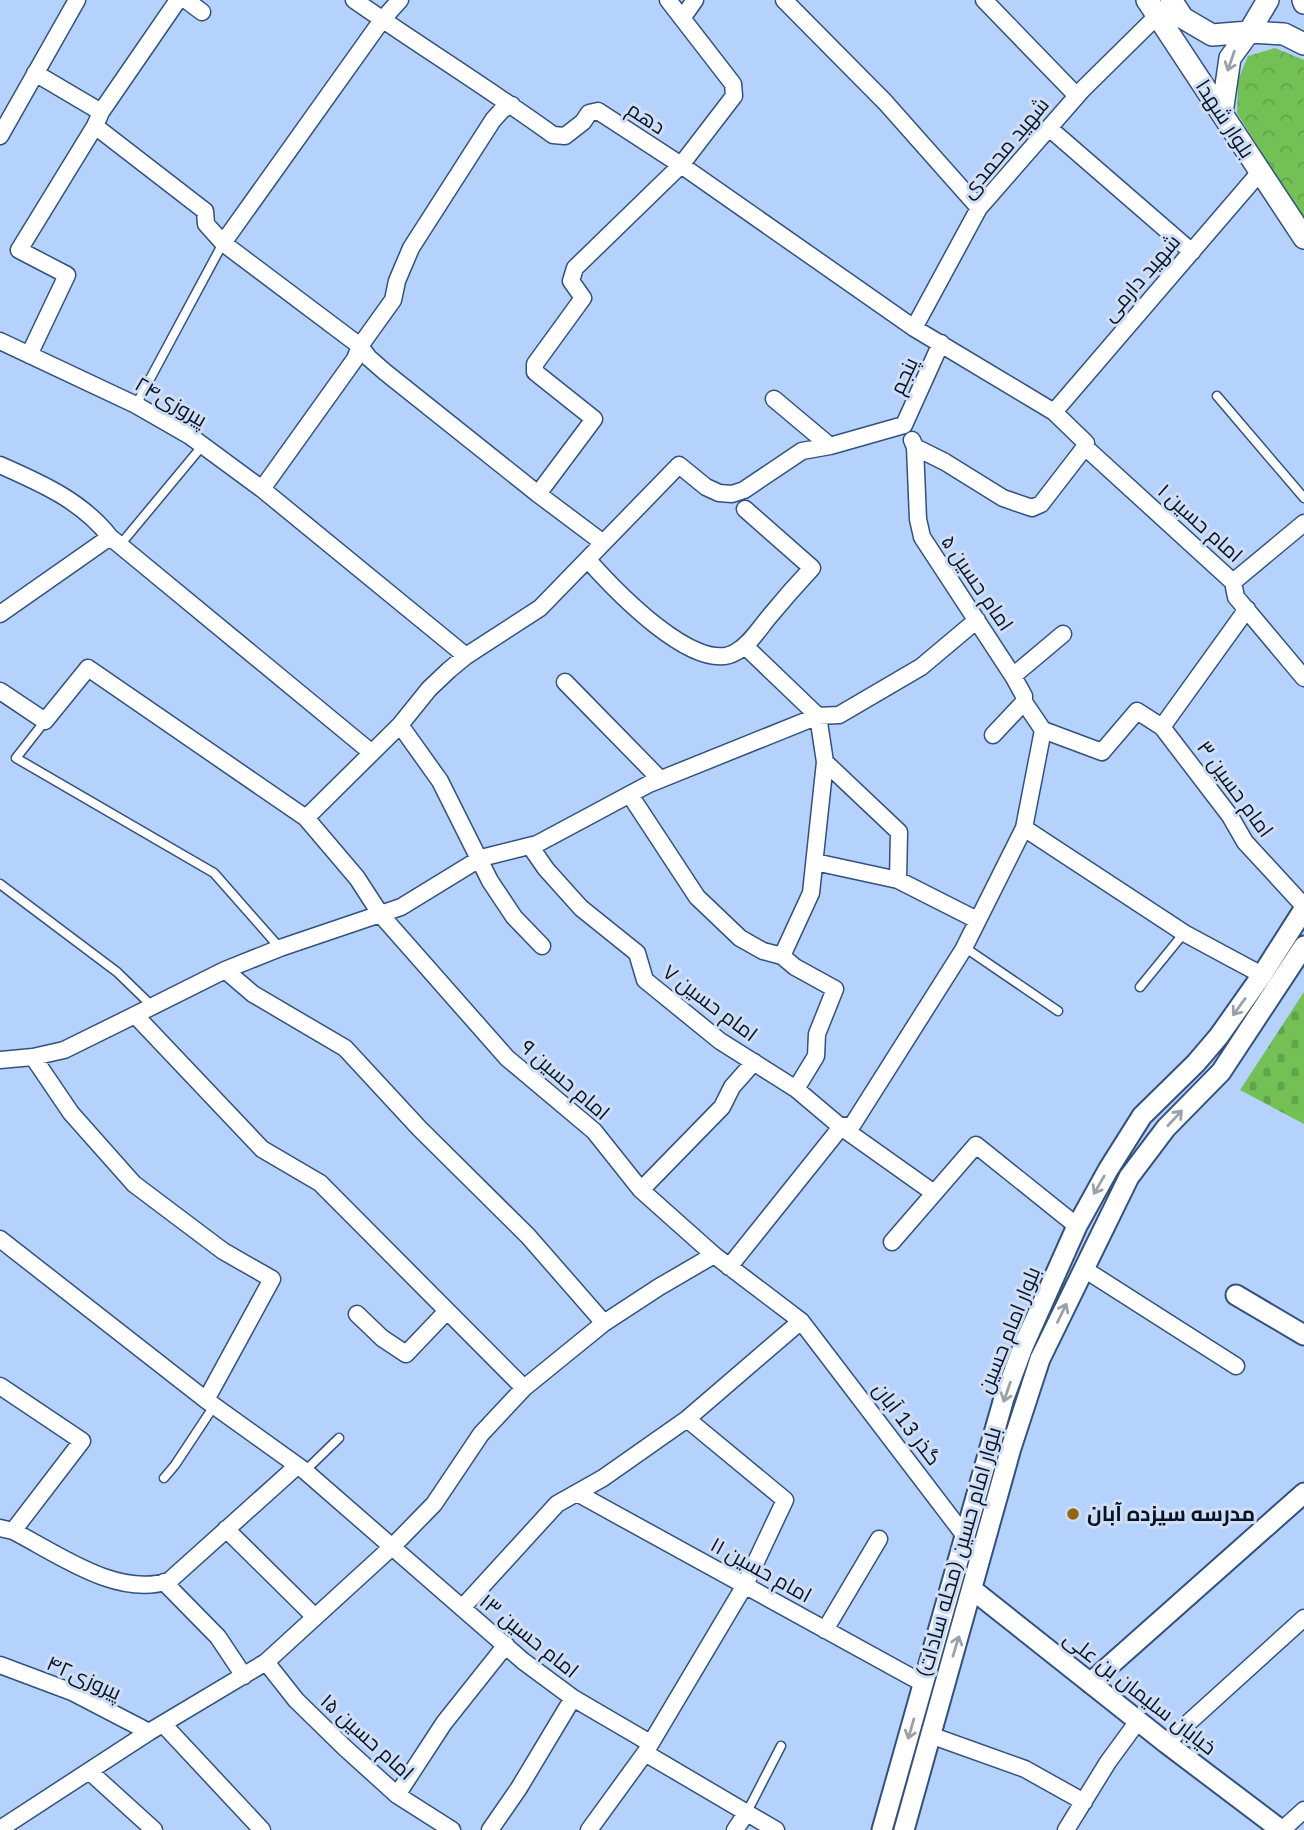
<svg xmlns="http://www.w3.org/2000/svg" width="1304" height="1830" font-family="'IBM Plex Sans',Cairo,sans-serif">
<defs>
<pattern id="cemetery-stones" width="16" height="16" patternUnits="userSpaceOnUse" patternTransform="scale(1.75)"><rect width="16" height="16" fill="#73c055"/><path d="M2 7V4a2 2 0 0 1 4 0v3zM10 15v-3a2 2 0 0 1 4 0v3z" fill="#62a44a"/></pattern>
<pattern id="park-crowns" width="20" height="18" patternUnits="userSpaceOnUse" patternTransform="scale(1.75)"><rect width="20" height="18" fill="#73c055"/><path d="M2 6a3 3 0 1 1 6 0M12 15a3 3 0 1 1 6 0" fill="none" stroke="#62a44a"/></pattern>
</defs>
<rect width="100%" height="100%" fill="#b5d2fd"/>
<!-- cemetery -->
<path fill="url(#cemetery-stones)" d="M1304,992V1124L1240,1090Z"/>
<!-- park -->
<path fill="url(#park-crowns)" d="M1275,48L1304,60V220L1237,113L1238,80L1248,56Z"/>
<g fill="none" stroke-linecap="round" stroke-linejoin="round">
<!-- service casing -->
<g stroke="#32517f" stroke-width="11">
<path id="service" d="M1217,396L1304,498
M136,405L223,243
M120,545L203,445
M45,721L16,758L214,873L280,948
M0,884L117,972L152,1006
M964,947L1058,1011
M1140,987L1184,933
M305,1471L339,1438
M164,1478L175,1465L214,1406
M747,1812L781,1746"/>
</g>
<!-- minor casing -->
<g stroke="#32517f" stroke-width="19">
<path id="minor" d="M186,0L202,12
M354,0C420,46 488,88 553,135L565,136L583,122L589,113L598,111L681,165L914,328L1054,412L1086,443L1085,447L1233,582L1236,597L1304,678
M784,0L885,102L979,208
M984,0L1077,96
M683,17L695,0
M35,73L101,112L95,126L205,211L206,224L223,243L360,346L369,358L385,372L538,494L602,542
M101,112L178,0
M1049,128L1192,252
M0,136L77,0
M223,243L382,20L400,0
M914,328L979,208L1083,89L1157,16
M0,341L136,405L190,436L262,489L466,656
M29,355L67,275L19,250L95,126
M774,399L830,446
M1054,412L1260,172
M904,425L941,343
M912,440L915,447L945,462L1003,498L1032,508L1041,504L1085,447
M915,447L918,519L922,537L1013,676L1024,696V702L1043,730
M0,465C41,483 82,501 110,537
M262,489L355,359L360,346L393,300L397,281L411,248L493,120L503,109L512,105
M538,494L594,419L535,372V364L583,298L571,281L575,268L681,165L734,96L733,84L668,0
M588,560C612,587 696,677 736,652C750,644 759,629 769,617C783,600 797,584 812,568L745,509
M1233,582L1304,523
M0,614L110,537L372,753
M1013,676L1063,634
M565,682L660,779
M0,691L45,721L88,668L306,818L357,878L381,915L507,1058L594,1131L641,1190L714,1255L801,1321L965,1536
M400,725L440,781L490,881L514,917L542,946
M1162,727L1230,816L1245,842L1304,906
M993,735L1024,702
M825,762L899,832L898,880
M630,795L697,897L740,938L763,951L782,956L795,967L835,989L817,1034L816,1056L796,1089
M306,818L400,725L429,689L449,670L466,656L540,608L679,465L706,487L719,493L732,494L744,490L802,451L830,446L904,425
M1024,828L1184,933L1262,975
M530,846L546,869L581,908L637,953L645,980L720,1041L796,1089L841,1127L934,1193
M815,862L898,880L977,920
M782,956L811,893L825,762L818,716L839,715L921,667L977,620
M225,970L253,994L345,1048L419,1128L528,1236L604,1323
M135,1015L225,970L280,948L401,907L481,858L537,844L649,784L818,716L745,646
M33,1057L71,1113L134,1184L223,1251L272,1279L206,1400
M0,1060L33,1057L64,1050L135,1015L262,1149L320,1183L524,1388
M641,1190L722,1107L732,1087L754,1062
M0,1239L206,1400L305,1471L523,1661L573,1698L650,1743
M892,1242L976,1145L1077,1226
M729,1267L841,1127L853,1124L963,950L1024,828L1043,730L1102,752L1137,711L1162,727L1247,609
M1084,1269L1236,1366
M357,1314L382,1338L406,1354L447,1311
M0,1386L82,1441L13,1531
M577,1493L924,1684
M0,1528L13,1531C58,1554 117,1598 169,1581L297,1466
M226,1529L315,1617
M164,1582L218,1637L244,1676
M462,1608L557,1504L603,1478L687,1419L801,1321
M825,1630L879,1539
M266,1662L296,1700L344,1747L397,1795L452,1830
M0,1665L72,1692L149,1732
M163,1724L262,1830
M930,1735L1025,1769L1084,1802
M1166,1743L1304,1618
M645,1753L776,1830
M89,1771L154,1830
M397,1795L444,1723L506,1645
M0,1829L149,1732L266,1662L393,1546L434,1504L481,1434L524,1388L604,1323L659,1287L714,1255
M490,1830L519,1788L573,1698
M589,1830L645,1753L745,1585L785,1500L687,1419
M735,1830L747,1812
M1066,1830L1108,1762L1138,1721
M1282,1830L1304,1810"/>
</g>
<!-- tertiary casing -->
<g stroke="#32517f" stroke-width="23">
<path id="tertiary" d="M1236,1295L1304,1335
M973,1590L1166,1743L1281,1830
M1090,1683L1304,1493
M882,1830L1004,1398L1023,1347L1077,1226L1108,1170L1142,1116L1196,1063L1219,1036L1262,975L1304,909
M904,1830L1011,1448L1040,1359L1129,1177L1166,1128L1221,1072L1304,946"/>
</g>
<!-- secondary casing -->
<g stroke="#32517f" stroke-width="24">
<path id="secondary" d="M1147,0L1304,238
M1171,0L1183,18L1212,35L1249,32L1268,0
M1303,0L1304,3
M1222,113L1230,58L1249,32L1284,34L1304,44"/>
</g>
<!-- service -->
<use href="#service" stroke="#fff" stroke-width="8"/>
<!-- minor -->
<use href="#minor" stroke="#fff" stroke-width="16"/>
<!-- tertiary -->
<use href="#tertiary" stroke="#fff" stroke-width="19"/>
<!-- secondary -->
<use href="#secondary" stroke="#fff" stroke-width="21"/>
</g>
<!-- one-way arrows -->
<defs><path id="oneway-shaft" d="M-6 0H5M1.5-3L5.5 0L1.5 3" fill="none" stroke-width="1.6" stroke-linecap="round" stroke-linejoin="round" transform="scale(1.75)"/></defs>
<g stroke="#9ba1a8">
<use href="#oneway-shaft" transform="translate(1231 61) rotate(109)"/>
<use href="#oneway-shaft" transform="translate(1239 1007) rotate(126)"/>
<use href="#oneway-shaft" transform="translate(1175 1118) rotate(-47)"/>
<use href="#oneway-shaft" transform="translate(1099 1185) rotate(120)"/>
<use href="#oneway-shaft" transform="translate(1062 1313) rotate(-64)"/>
<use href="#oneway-shaft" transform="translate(1007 1392) rotate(109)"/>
<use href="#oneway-shaft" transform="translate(956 1646) rotate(-73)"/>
<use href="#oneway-shaft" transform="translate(911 1729) rotate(106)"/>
</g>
<!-- markers -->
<circle fill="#91660f" stroke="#cfdef4" stroke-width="2.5" cx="1073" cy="1514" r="7"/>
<g text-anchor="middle" stroke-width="6" stroke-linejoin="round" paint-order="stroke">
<!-- street labels -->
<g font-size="21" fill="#061325" stroke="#cfdef4">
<text transform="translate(646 118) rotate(33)" y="7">دهم</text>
<text transform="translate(1225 119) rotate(57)" y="7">بلوار شهدا</text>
<text transform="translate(1005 148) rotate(-50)" y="7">شهید محمدی</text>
<text transform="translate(1141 278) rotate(-49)" y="7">شهید دارمی</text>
<text transform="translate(904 376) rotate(-65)" y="7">پنجم</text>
<text transform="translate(171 402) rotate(30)" y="7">پیروزی۲۴</text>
<text transform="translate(1200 523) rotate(42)" y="7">امام حسین ۱</text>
<text transform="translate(977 583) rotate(56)" y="7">امام حسین ۵</text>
<text transform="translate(1235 789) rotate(54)" y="7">امام حسین ۳</text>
<text transform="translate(710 1003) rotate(37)" y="7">امام حسین ۷</text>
<text transform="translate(565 1080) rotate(41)" y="7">امام حسین ۹</text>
<text transform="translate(1009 1330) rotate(-68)" y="7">بلوار امام حسین</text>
<text transform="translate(907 1424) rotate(53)" y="7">گذر 13 آبان</text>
<text transform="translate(959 1552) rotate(-74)" y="7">بلوار امام حسین (محله سادات)</text>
<text transform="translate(761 1570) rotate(29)" y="7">امام حسین ۱۱</text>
<text transform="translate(529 1636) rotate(39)" y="7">امام حسین ۱۳</text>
<text transform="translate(84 1678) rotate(24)" y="7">پیروزی۴۲</text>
<text transform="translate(1140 1693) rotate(38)" y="7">خیابان سلیمان بن علی</text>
<text transform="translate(367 1737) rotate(42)" y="7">امام حسین ۱۵</text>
</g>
<!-- poi labels -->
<g font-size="21" font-weight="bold" fill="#061325" stroke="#cfdef4" text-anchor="start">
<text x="1087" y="1521">مدرسه سیزده آبان</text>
</g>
</g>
</svg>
